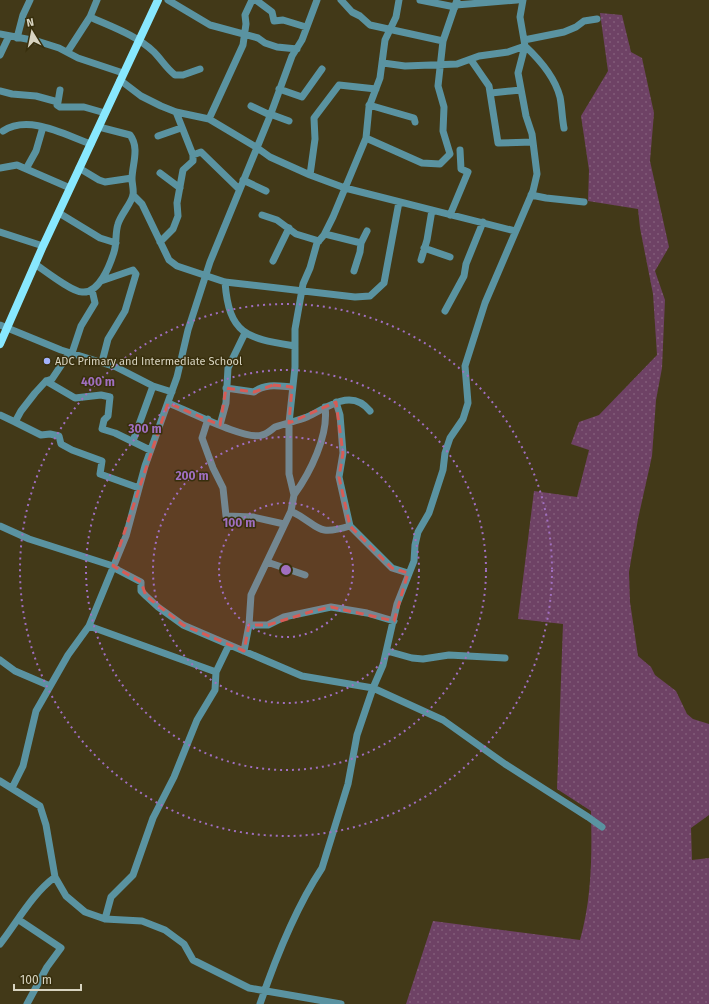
<svg xmlns="http://www.w3.org/2000/svg" width="709" height="1004" font-family="'Fira Sans',sans-serif">
<defs>
<pattern id="grass-dots" width="8" height="8" patternUnits="userSpaceOnUse"><rect width="8" height="8" fill="#6e4265"/><path d="M2 2h.1M6 6h.1" fill="none" stroke="#825c79" stroke-width="1.8" stroke-linecap="round"/></pattern>
</defs>
<rect width="100%" height="100%" fill="#423918"/>
<!-- grass -->
<path fill="url(#grass-dots)" d="M600,13L622,15L631,52L642,58L654,113L650,161L669,247L655,271L665,300L662,368L656,400L652,456L638,519L629,572L630,602L638,656L651,667L655,675L676,691L687,714L693,719L709,724V815L691,828L692,860L709,858V1004H406L433,921L580,940C592,898 592,854 591,811L557,789L563,624L518,619L534,491L577,497L589,450L571,444L579,422L599,415L657,355L653,294L640,228L638,209L588,201L589,170L581,116L608,71Z"/>
<g fill="none" stroke-linecap="round" stroke-linejoin="round">
<!-- minor -->
<path stroke="#5a93a1" stroke-width="7" d="M168,0L210,25L258,38L265,43L277,47L297,49
M256,0L272,12L274,21L283,20L306,27
M341,0L352,12L360,16L370,25L443,41
M420,0L455,7
M456,5L517,0
M90,17C112,27 136,35 154,52C161,59 166,68 175,75H183L200,69
M0,34L37,41L59,48L78,58L123,73
M17,38L23,15L30,0
M524,40L564,32L576,27L584,21L597,19
M525,46C539,59 555,78 560,97C562,107 562,118 564,128
M68,51L90,17L97,0
M0,55L9,36
M471,60L489,86L498,143L533,142
M383,63L405,66L457,64L479,56L508,52L525,46
M120,80L141,96L161,106L176,112L209,119L256,147L270,157L310,175L345,188L515,231
M279,89L302,97L322,69
M0,91L12,94L36,96L58,102L57,105L60,107H84L105,113
M491,93L521,90
M58,102L60,90
M369,105L414,118L415,122
M251,106L270,115
M270,114L289,121
M209,119L243,45L246,24L245,15L252,0
M3,131C29,114 65,135 91,144
M158,136L181,128
M366,138L422,163L440,164L450,154L443,131L444,107L438,86L443,41L457,0
M193,155L201,152L239,189
M0,168L17,165L70,188
M79,168L99,180L105,182L132,178
M26,169L36,151L43,127
M160,173L180,188
M310,175L315,139L314,118L339,85L376,89
M243,180L266,191
M133,195L142,204L169,260L177,266L225,282L355,297L370,296L384,283L399,202
M531,195L546,198L584,202
M59,213L100,238L116,243
M262,215L277,220L296,234L319,241
M450,215L468,172L461,169L460,150
M0,232L43,246
M325,234L361,243L360,252L354,271
M160,242L173,229L178,216L177,203L183,170L193,161V155L176,112
M361,243L367,231
M424,248L450,257
M421,260L427,240L432,210
M273,261L289,228
M35,264C44,270 72,292 82,292C99,294 110,265 114,252C117,243 115,233 118,224C121,214 131,204 133,195C134,190 132,184 132,179C132,165 140,148 130,135L99,127
M101,281L133,270L136,274L125,311L108,339L102,362
M225,282C229,336 248,338 295,346
M445,311L464,276L466,264L483,222
M0,325L61,350L116,367L153,386L172,392
M46,381L75,398L101,395L110,397L108,416L104,420L102,429L115,433L150,450
M226,388L254,392C265,383 279,386 292,387
M336,402L340,415L343,453L339,477L350,526L392,568L408,573
M168,403C187,410 246,441 262,435C267,434 271,430 275,427C286,423 297,421 307,417C327,408 351,387 370,411
M0,415L15,422L21,411L35,393L46,381L52,379L66,358L72,353L81,326L95,303L92,290
M208,419L202,438L213,468L223,488L226,516L253,517L284,524
M15,422L41,435L50,434L59,436L61,444L72,450L102,461L100,474L139,488
M220,425L226,403L228,368L245,333
M133,441L153,386
M294,495C310,473 329,435 325,407
M291,511C320,525 314,537 350,526
M0,526L29,539L113,566L118,570L141,582V591L146,596L158,607L183,625L302,676L373,688L443,720L505,764L588,817L602,827
M267,562L305,575
M249,625H268L284,617L331,607L367,613L394,621
M89,626L216,672
M244,651L249,625L251,595L291,511L294,495L289,474V423L295,367V329L303,284L310,268L317,243L324,235L333,217L366,138L369,107L380,78L385,40L396,17L399,0
M387,651L412,658L423,659L449,655L505,658
M0,660L15,671L50,686
M0,781L40,806L46,825L55,877L66,896L85,912L105,919L142,921L165,930L184,944L193,960L249,988L341,1004
M12,788L23,766L36,711L68,655L89,626L126,536L145,466L177,377L188,330L210,262L270,116L292,56L302,40L317,0
M105,919L111,897L133,875L153,818L174,777L197,720L215,690L216,672L229,645
M19,920L61,948L47,967L27,1004
M0,944C18,921 32,894 55,877
M260,1004C276,957 295,909 322,868L348,784L357,735L373,688L383,665L397,604L414,561L415,545L418,532L429,513L443,470L445,453L450,438L463,419L468,403L465,366L485,303L533,191L537,174L532,134L526,116L518,73L525,46L520,17L523,0"/>
<!-- major -->
<path stroke="#88e8ff" stroke-width="8" d="M0,344L43,246L158,0"/>
</g>
<!-- marked area -->
<path fill="#d75c56" fill-opacity="0.2" stroke="#d75c56" stroke-width="3" stroke-dasharray="8 5" stroke-linejoin="round" d="M273,385L292,387L289,423L336,402L343,453L339,477L350,526L392,568L408,573L394,621L331,607L310,612L268,625H249L244,651L183,625L146,596L141,582L113,566L168,403L220,425L226,388L254,392Z"/>
<!-- distance rings -->
<g fill="none" stroke="#a06fc0" stroke-width="2" stroke-dasharray="2 4">
<circle cx="286" cy="570" r="67"/>
<circle cx="286" cy="570" r="133"/>
<circle cx="286" cy="570" r="200"/>
<circle cx="286" cy="570" r="266"/>
</g>
<!-- markers -->
<circle fill="#a3b2fd" stroke="#382f0d" stroke-width="1.5" cx="47" cy="361" r="4"/>
<g text-anchor="middle" stroke-width="3" stroke-linejoin="round" paint-order="stroke">
<!-- poi labels -->
<g font-size="11" fill="#d8d4c1" stroke="#382f0d" text-anchor="start">
<text x="55" y="365">ADC Primary and Intermediate School</text>
</g>
</g>
<circle cx="286" cy="570" r="6" fill="#a06fc0" stroke="#382f0d" stroke-width="2"/>
<g font-size="12" text-anchor="middle" font-weight="bold" fill="#a06fc0" stroke="#382f0d" stroke-width="3" stroke-linejoin="round" paint-order="stroke">
<text x="98" y="386">400 m</text>
<text x="145" y="433">300 m</text>
<text x="192" y="480">200 m</text>
<text x="239" y="527">100 m</text>
</g>
<!-- north arrow -->
<g transform="translate(32 32) rotate(350)" stroke="#382f0d" stroke-width="3" paint-order="stroke">
<path d="M0-3L7 15L0 10L-7 15Z" fill="#d8d4c1"/>
<text y="-6" font-size="11" font-weight="bold" text-anchor="middle" fill="#d8d4c1">N</text>
</g>
<!-- scale -->
<path d="M14 984v6h67v-6" fill="none" stroke="#d8d4c1" stroke-width="2"/>
<text x="20" y="984" font-size="12" fill="#d8d4c1" stroke="#382f0d" stroke-width="3" paint-order="stroke">100 m</text>
</svg>
